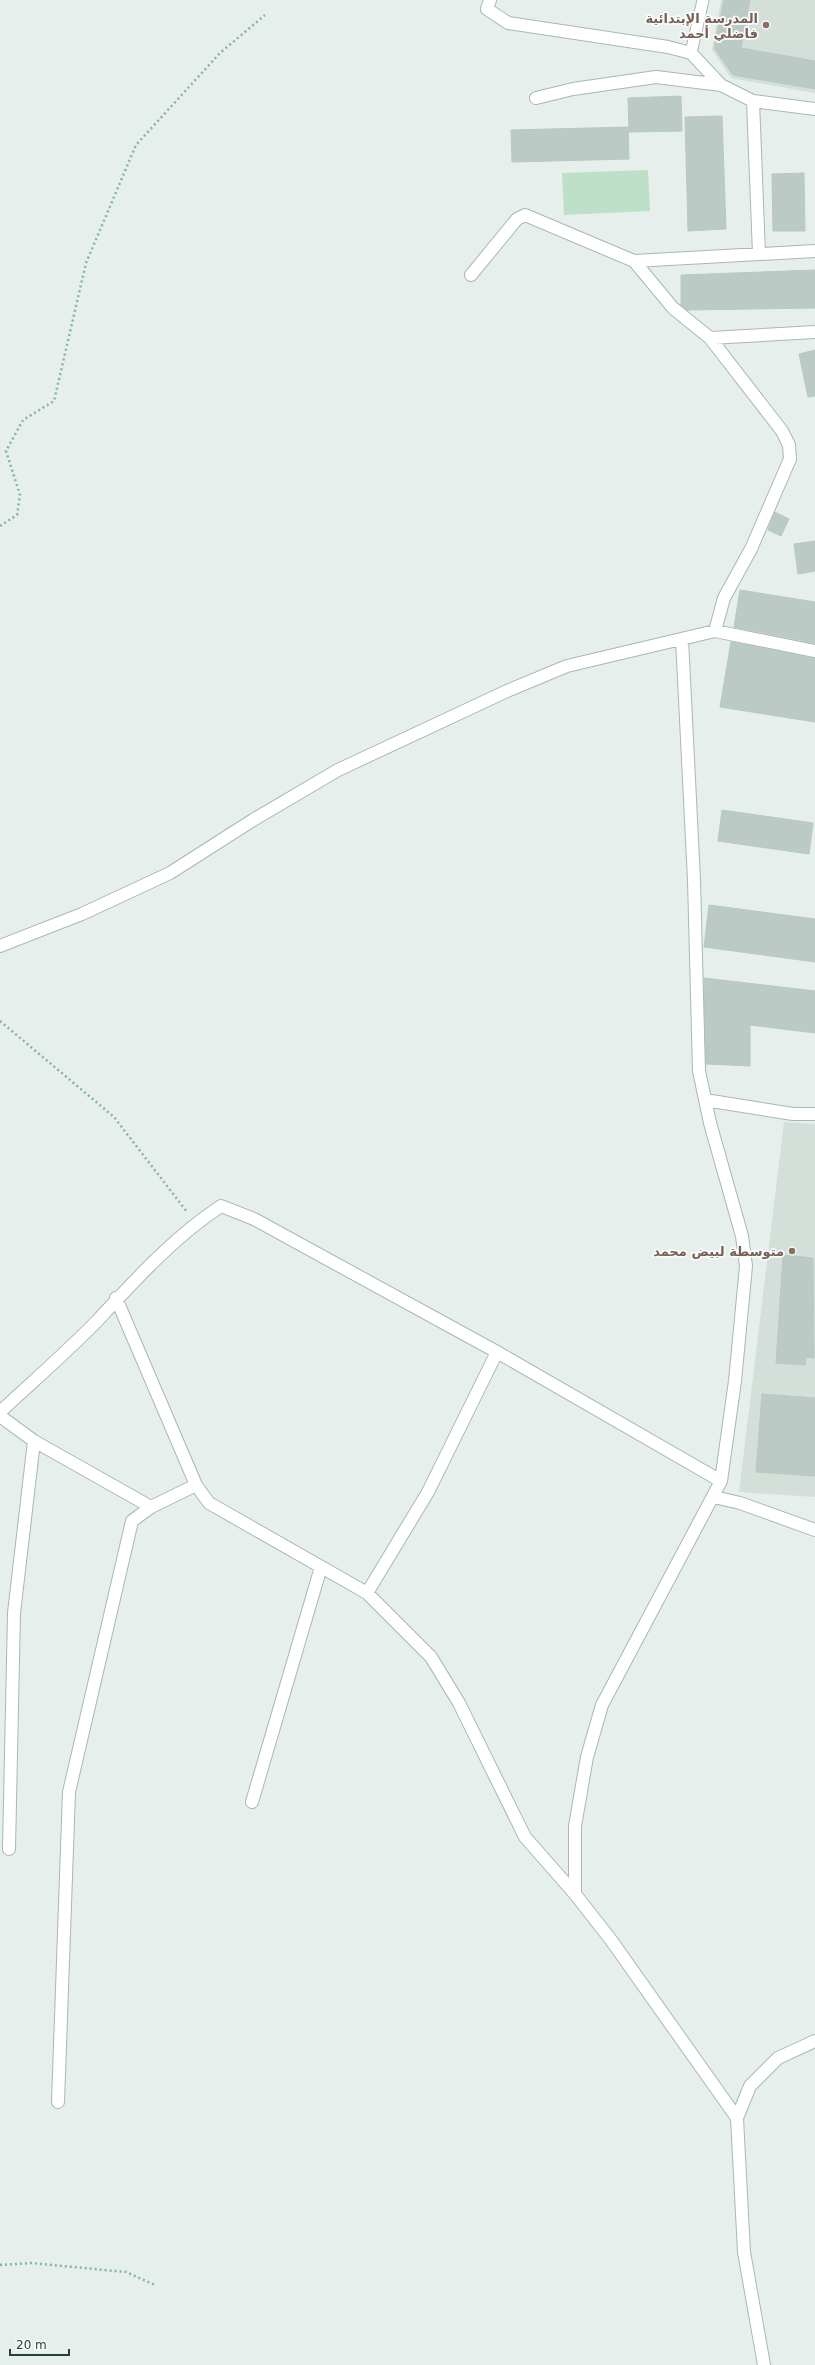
<svg xmlns="http://www.w3.org/2000/svg" width="815" height="2365" font-family="'DejaVu Sans',Cairo,sans-serif">
<rect width="100%" height="100%" fill="#e6efeb"/>
<!-- built -->
<path fill="#d4dfda" d="M721,0H815V93L731,78L712,50Z
M784,1122L815,1124V1497L739,1492Z"/>
<!-- green -->
<path fill="#bfe0c8" d="M648,170L650,211L564,215L562,173Z"/>
<!-- building -->
<path fill="#bbcac4" stroke="#b8c9c2" d="M724,0H750L741,48L815,61V89L733,75L714,48Z
M681,96L682,131L629,132L628,98Z
M722,116L726,229L688,231L685,117Z
M628,127L629,159L512,162L511,130Z
M804,173L805,231H773L772,174Z
M815,270V308L687,310L681,305V275Z
M815,350V396L808,397L799,354Z
M775,512L789,519L781,536L768,530Z
M815,541V571L798,574L794,544Z
M740,590L815,602V643L734,627Z
M731,642L815,658V722L720,707Z
M722,810L813,823L809,854L718,841Z
M709,905L815,919V962L704,947Z
M704,978L815,991V1033L750,1025V1066L706,1064Z
M783,1255L813,1258L814,1358L806,1357L805,1365L776,1363Z
M762,1394L815,1398V1476L756,1472Z"/>
<g fill="none" stroke-linecap="round" stroke-linejoin="round">
<!-- service casing -->
<g stroke="#a8b8b2" stroke-width="13">
<path id="service" d="M691,53L703,0"/>
</g>
<!-- minor casing -->
<g stroke="#a8b8b2" stroke-width="14">
<path id="minor" d="M490,0L487,9L508,23L668,47L691,53L721,85
M536,98L573,89L656,77L721,85L753,101L815,109
M753,101L759,254
M815,251L634,261L673,308L710,338L815,332
M471,275L517,219L525,215L634,261
M715,631L815,651
M0,946L82,914L170,873L253,820L338,770L507,691L567,666L715,631L724,598L751,549L790,459L789,445L782,431L710,338
M705,1100L793,1114H815
M116,1298L196,1485L209,1503L367,1593L431,1657L459,1703L525,1837L575,1894L611,1940L737,2118
M0,1412C32,1382 67,1352 98,1320C136,1279 174,1237 221,1206L254,1219L497,1352L721,1481
M0,1416L34,1441
M714,1497L740,1503L815,1530
M367,1593L428,1492L497,1352
M252,1802L321,1567
M9,1849L14,1613L34,1441L151,1507
M575,1894V1826L587,1757L602,1705L721,1481L735,1381L746,1266L742,1236L710,1123L699,1071L694,880L682,639
M58,2102L69,1792L132,1521L151,1507L196,1485"/>
</g>
<!-- secondary casing -->
<g stroke="#a4bbb3" stroke-width="14">
<path id="secondary" d="M764,2365L744,2252L737,2118L750,2086L778,2058L815,2041"/>
</g>
<!-- path -->
<path stroke="#86b3a5" stroke-width="2.5" stroke-dasharray="2 3" stroke-linecap="butt" d="M0,526L17,515L20,495L6,451L23,420L54,401L86,263L136,145L220,53L265,15
M0,1021L114,1117L187,1212
M0,2265L31,2263L126,2272L155,2285"/>
<!-- service -->
<use href="#service" stroke="#fff" stroke-width="11"/>
<!-- minor -->
<use href="#minor" stroke="#fff" stroke-width="12"/>
<!-- secondary -->
<use href="#secondary" stroke="#fff" stroke-width="12"/>
</g>
<!-- markers -->
<g fill="#8d6e63" stroke="#f7fbf9" stroke-width="1.5">
<circle cx="766" cy="25" r="4"/>
<circle cx="792" cy="1251" r="4"/>
</g>
<g text-anchor="middle" stroke-width="3.5" stroke-linejoin="round" paint-order="stroke">
<!-- education labels -->
<g font-size="13" font-weight="bold" fill="#785e54" stroke="#f7fbf9" text-anchor="end">
<text x="758" y="23">المدرسة الإبتدائية<tspan x="758" dy="15">فاضلي أحمد</tspan></text>
<text x="784" y="1256">متوسطة لبيض محمد</text>
</g>
</g>
<!-- scale -->
<path d="M10 2349v6h59v-6" fill="none" stroke="#24423a" stroke-width="2"/>
<text x="16" y="2349" font-size="12" fill="#24423a" stroke="#f7fbf9" stroke-width="3" paint-order="stroke">20 m</text>
</svg>
